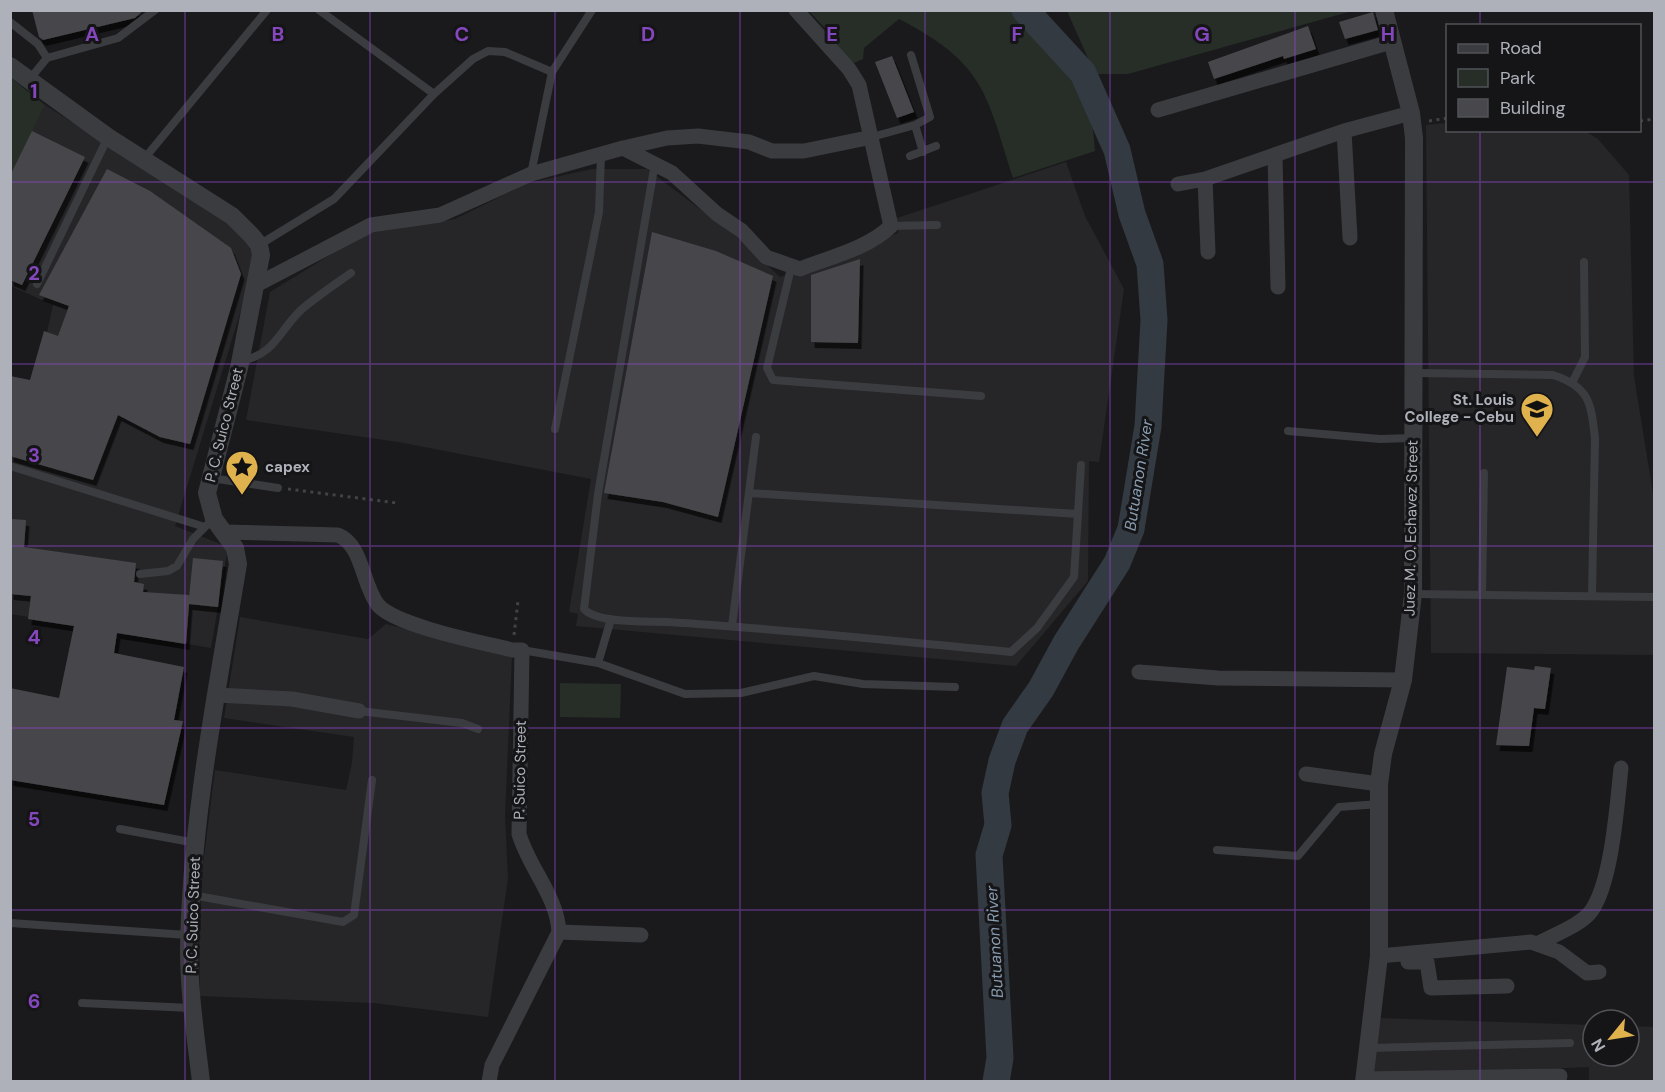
<svg xmlns="http://www.w3.org/2000/svg" width="1665" height="1092" font-family="'DM Sans',sans-serif">
<defs>
<filter id="shadow"><feDropShadow dx="3.5" dy="6" stdDeviation="0" flood-color="#0009"/></filter>
</defs>
<rect width="100%" height="100%" fill="#1a1a1c"/>
<!-- built -->
<path fill="#262629" d="M45,105L238,227L252,251V274L175,526L228,547L211,648L11,614V376L36,382L53,305L11,286L10,175Z
M1447,123L1448,130L1585,131L1598,139L1629,175L1634,376L1654,500V655L1431,653L1426,125Z
M1066,162L1085,216L1124,289L1099,462L1089,461L1088,581L1016,666L576,626L578,614L569,612L591,479L398,442L246,420L270,292L364,234L455,219L528,183L592,169H647L737,237L780,277L898,233L897,218Z
M240,617L368,639L386,624L512,655L505,815L508,878L488,1017L373,1003L200,996L199,935L203,865L215,770L346,790L352,763L354,737L224,718Z
M1378,1018L1593,1025V1056H1629V1026L1654,1027V1081H1589V1067L1373,1076Z"/>
<!-- green -->
<path fill="#262e27" d="M809,11H1014C1061,56 1092,81 1095,151L1013,178C986,92 984,63 899,19L864,48L863,59L854,63L845,58L833,37Z
M1067,11V10L1352,11L1128,74H1095Z
M11,78L45,105L11,175Z
M560,683L621,684L620,718L560,717Z"/>
<g fill="none" stroke-linecap="round" stroke-linejoin="round">
<!-- river -->
<path stroke="#333a41" stroke-width="27" d="M996,1082L1000,1058L989,855L998,825L995,793L1002,761L1015,726L1041,689L1066,643L1117,563L1131,529L1148,426L1154,320L1150,264L1132,214L1117,150L1083,73L1025,10"/>
</g>
<!-- building -->
<path fill="#47474c" filter="url(#shadow)" d="M32,10H144L135,18L43,40L39,37Z
M1373,12L1378,30L1345,39L1339,22Z
M1308,26L1316,49L1284,59L1283,56L1214,79L1208,62Z
M892,56L914,112L897,118L875,62Z
M32,131L85,157L22,285L10,280V176Z
M107,169L150,191L231,248L241,274L190,444L160,437L118,415L93,480L10,456V376L30,380L44,331L58,336L69,306L39,295Z
M652,232L716,251L773,276L718,517L663,502L604,493Z
M860,259L858,343L811,342V275Z
M11,519L26,520L24,547L136,563L134,582L144,584L143,592L189,595V598L193,558L223,561L218,607L189,604L186,644L117,633L114,653L184,667L174,720L183,721L164,805L10,780V688L59,698L74,626L28,619L31,596L10,594Z
M1535,666L1551,668L1545,709L1534,708L1529,746L1496,745L1507,667L1534,670Z"/>
<g fill="none" stroke-linecap="round" stroke-linejoin="round">
<!-- path -->
<path stroke="#414347" stroke-width="3" stroke-dasharray="3 4.5" stroke-linecap="butt" d="M1429,121L1448,118
M1640,121L1654,119
M288,489L397,503
M514,635L518,601"/>
<!-- service -->
<path stroke="#3b3c40" stroke-width="8" d="M319,10L434,94
M10,22L38,44L47,58
M29,80L47,58L118,38L155,10
M915,125L923,152
M872,137L915,125L930,117L911,55
M910,156L936,146
M144,159L267,10
M655,163L598,494L584,609C598,624 648,621 668,622C783,629 897,641 1011,652L1037,628L1074,577L1081,465
M531,174L552,72L592,10
M891,226L937,225
M259,245L334,199L434,94L473,59L488,51L505,52L552,72
M791,268L767,368L773,380L981,396
M37,284L108,137
M242,361C276,353 278,332 301,310C316,297 334,285 351,273
M1415,373L1553,375C1590,387 1591,403 1595,439L1592,595
M1573,381L1585,357L1584,262
M555,429L599,212L601,154
M1288,431L1380,439L1412,438
M10,466L205,527
M211,478L278,488
M749,493L1078,514
M140,574L168,571L177,566L193,539L208,524
M1413,594L1654,597
M1482,595L1484,473
M732,626L756,437
M522,650L598,663L685,694L741,693L814,676L863,684L955,687
M598,663L611,619
M359,711L462,723L478,729
M120,829L196,843
M1217,850L1298,856L1339,807L1379,804
M192,895L343,922L354,915L372,780
M10,923L188,935
M82,1003L191,1008
M1370,1048L1570,1043"/>
<!-- minor -->
<path stroke="#3b3c40" stroke-width="15" d="M1158,110L1391,42
M1344,131L1350,238
M623,148L672,173L717,214L742,231L766,257L800,269C830,257 867,249 891,226L859,85L849,69L796,10
M1275,155L1278,287
M1205,179L1208,252
M1178,184L1205,179L1344,131L1411,113
M256,285L371,225L440,215L531,174L623,148L667,138L698,136L749,142L772,151H804L872,137
M224,532L338,535C363,545 362,585 378,605C396,626 484,643 513,650H522L519,834C529,868 557,896 559,932L492,1065L489,1082
M1139,672L1218,678L1403,680
M216,695L292,699L359,711
M1306,774L1379,784
M559,932L641,935
M1537,944C1553,935 1582,925 1592,910C1612,880 1617,805 1621,768
M1379,956L1531,942L1559,952L1587,973L1599,972
M1408,962H1427L1431,988L1507,986
M1364,1079L1560,1076"/>
<!-- tertiary -->
<path stroke="#3b3c40" stroke-width="18" d="M10,66L108,137L232,216L252,236L259,245L261,255L239,368L207,493L214,519L235,548L238,564C217,691 191,820 189,949C189,994 196,1038 201,1082
M1364,1082L1379,956V784L1383,754L1403,680L1413,594L1414,138L1411,113L1384,10"/>
</g>
<!-- grid -->
<path fill="none" stroke="#8547be" stroke-width="1.5" stroke-opacity="0.55" d="M185,10V1082M370,10V1082M555,10V1082M740,10V1082M925,10V1082M1110,10V1082M1295,10V1082M1480,10V26M1480,130V1082M10,182H1654M10,364H1654M10,546H1654M10,728H1654M10,910H1654"/>
<!-- icons -->
<defs>
<g id="university-pin" transform="scale(1.725)"><path d="M0 17L-7.5 6A9.5 9.5 0 1 1 7.5 6Z" fill="#e0b24d" stroke="#151517"/><path d="M0-5L7-2L0 1L-7-2ZM-4 1L0 2.5L4 1V4Q0 6-4 4Z" fill="#111"/></g>
<g id="sight-pin" transform="scale(1.725)"><path d="M0 17L-7.5 6A9.5 9.5 0 1 1 7.5 6Z" fill="#e0b24d" stroke="#151517"/><path d="M0-6L1.8-2.2L6-1.7L2.9 1.2L3.7 5.4L0 3.3L-3.7 5.4L-2.9 1.2L-6-1.7L-1.8-2.2Z" fill="#111"/></g>
</defs>
<g fill-rule="evenodd">
<use href="#university-pin" x="1537" y="409"/>
<use href="#sight-pin" x="242" y="467"/>
</g>
<g text-anchor="middle" stroke-width="6" stroke-linejoin="round" paint-order="stroke">
<!-- poi labels -->
<g font-size="15" font-weight="bold" fill="#aeb1ba" stroke="#151517" text-anchor="end">
<text x="1514" y="405">St. Louis<tspan x="1514" dy="17">College - Cebu</tspan></text>
<text x="265" y="472" text-anchor="start">capex</text>
</g>
<!-- street labels -->
<g font-size="15" fill="#aeb1ba" stroke="#151517">
<text transform="translate(224 425) rotate(-76)" y="5">P. C. Suico Street</text>
<text transform="translate(1411 528) rotate(-89)" y="5">Juez M. O. Echavez Street</text>
<text transform="translate(520 770) rotate(-89)" y="5">P. Suico Street</text>
<text transform="translate(193 915) rotate(-88)" y="5">P. C. Suico Street</text>
</g>
<!-- water labels -->
<g font-size="16" font-style="italic" fill="#899db1" stroke="#151517">
<text transform="translate(1138 475) rotate(-81)" y="6">Butuanon River</text>
<text transform="translate(994 942) rotate(-93)" y="6">Butuanon River</text>
</g>
</g>
<g font-size="20" text-anchor="middle" font-weight="bold" fill="#8547be" stroke="#151517" stroke-width="6" stroke-linejoin="round" paint-order="stroke">
<text x="92" y="41">A</text>
<text x="278" y="41">B</text>
<text x="462" y="41">C</text>
<text x="648" y="41">D</text>
<text x="832" y="41">E</text>
<text x="1017" y="41">F</text>
<text x="1202" y="41">G</text>
<text x="1388" y="41">H</text>
<text x="34" y="98">1</text>
<text x="34" y="280">2</text>
<text x="34" y="462">3</text>
<text x="34" y="644">4</text>
<text x="34" y="826">5</text>
<text x="34" y="1008">6</text>
</g>
<!-- border -->
<rect width="1665" height="1092" fill="none" stroke="#aeb1ba" stroke-width="24"/>
<!-- legend -->
<rect x="1446" y="24" width="195" height="108" fill="#151517" stroke="#525358" stroke-width="1.5"/>
<rect x="1458" y="44" width="30" height="9" fill="#3b3c40" stroke="#525358" stroke-width="1.5"/>
<text x="1500" y="54" font-size="18" fill="#aeb1ba">Road</text>
<rect x="1458" y="69" width="30" height="18" fill="#262e27" stroke="#525358" stroke-width="1.5"/>
<text x="1500" y="84" font-size="18" fill="#aeb1ba">Park</text>
<rect x="1458" y="99" width="30" height="18" fill="#47474c" stroke="#525358" stroke-width="1.5"/>
<text x="1500" y="114" font-size="18" fill="#aeb1ba">Building</text>
<!-- north arrow -->
<g transform="translate(1611 1038) rotate(240)"><circle r="28" fill="#151517" stroke="#525358" stroke-width="1.5"/>
<path d="M0-4.5L10 22L0 15L-10 22Z" fill="#e0b24d"/>
<text y="-9" font-size="16" font-weight="bold" text-anchor="middle" fill="#aeb1ba">N</text>
</g>
</svg>
